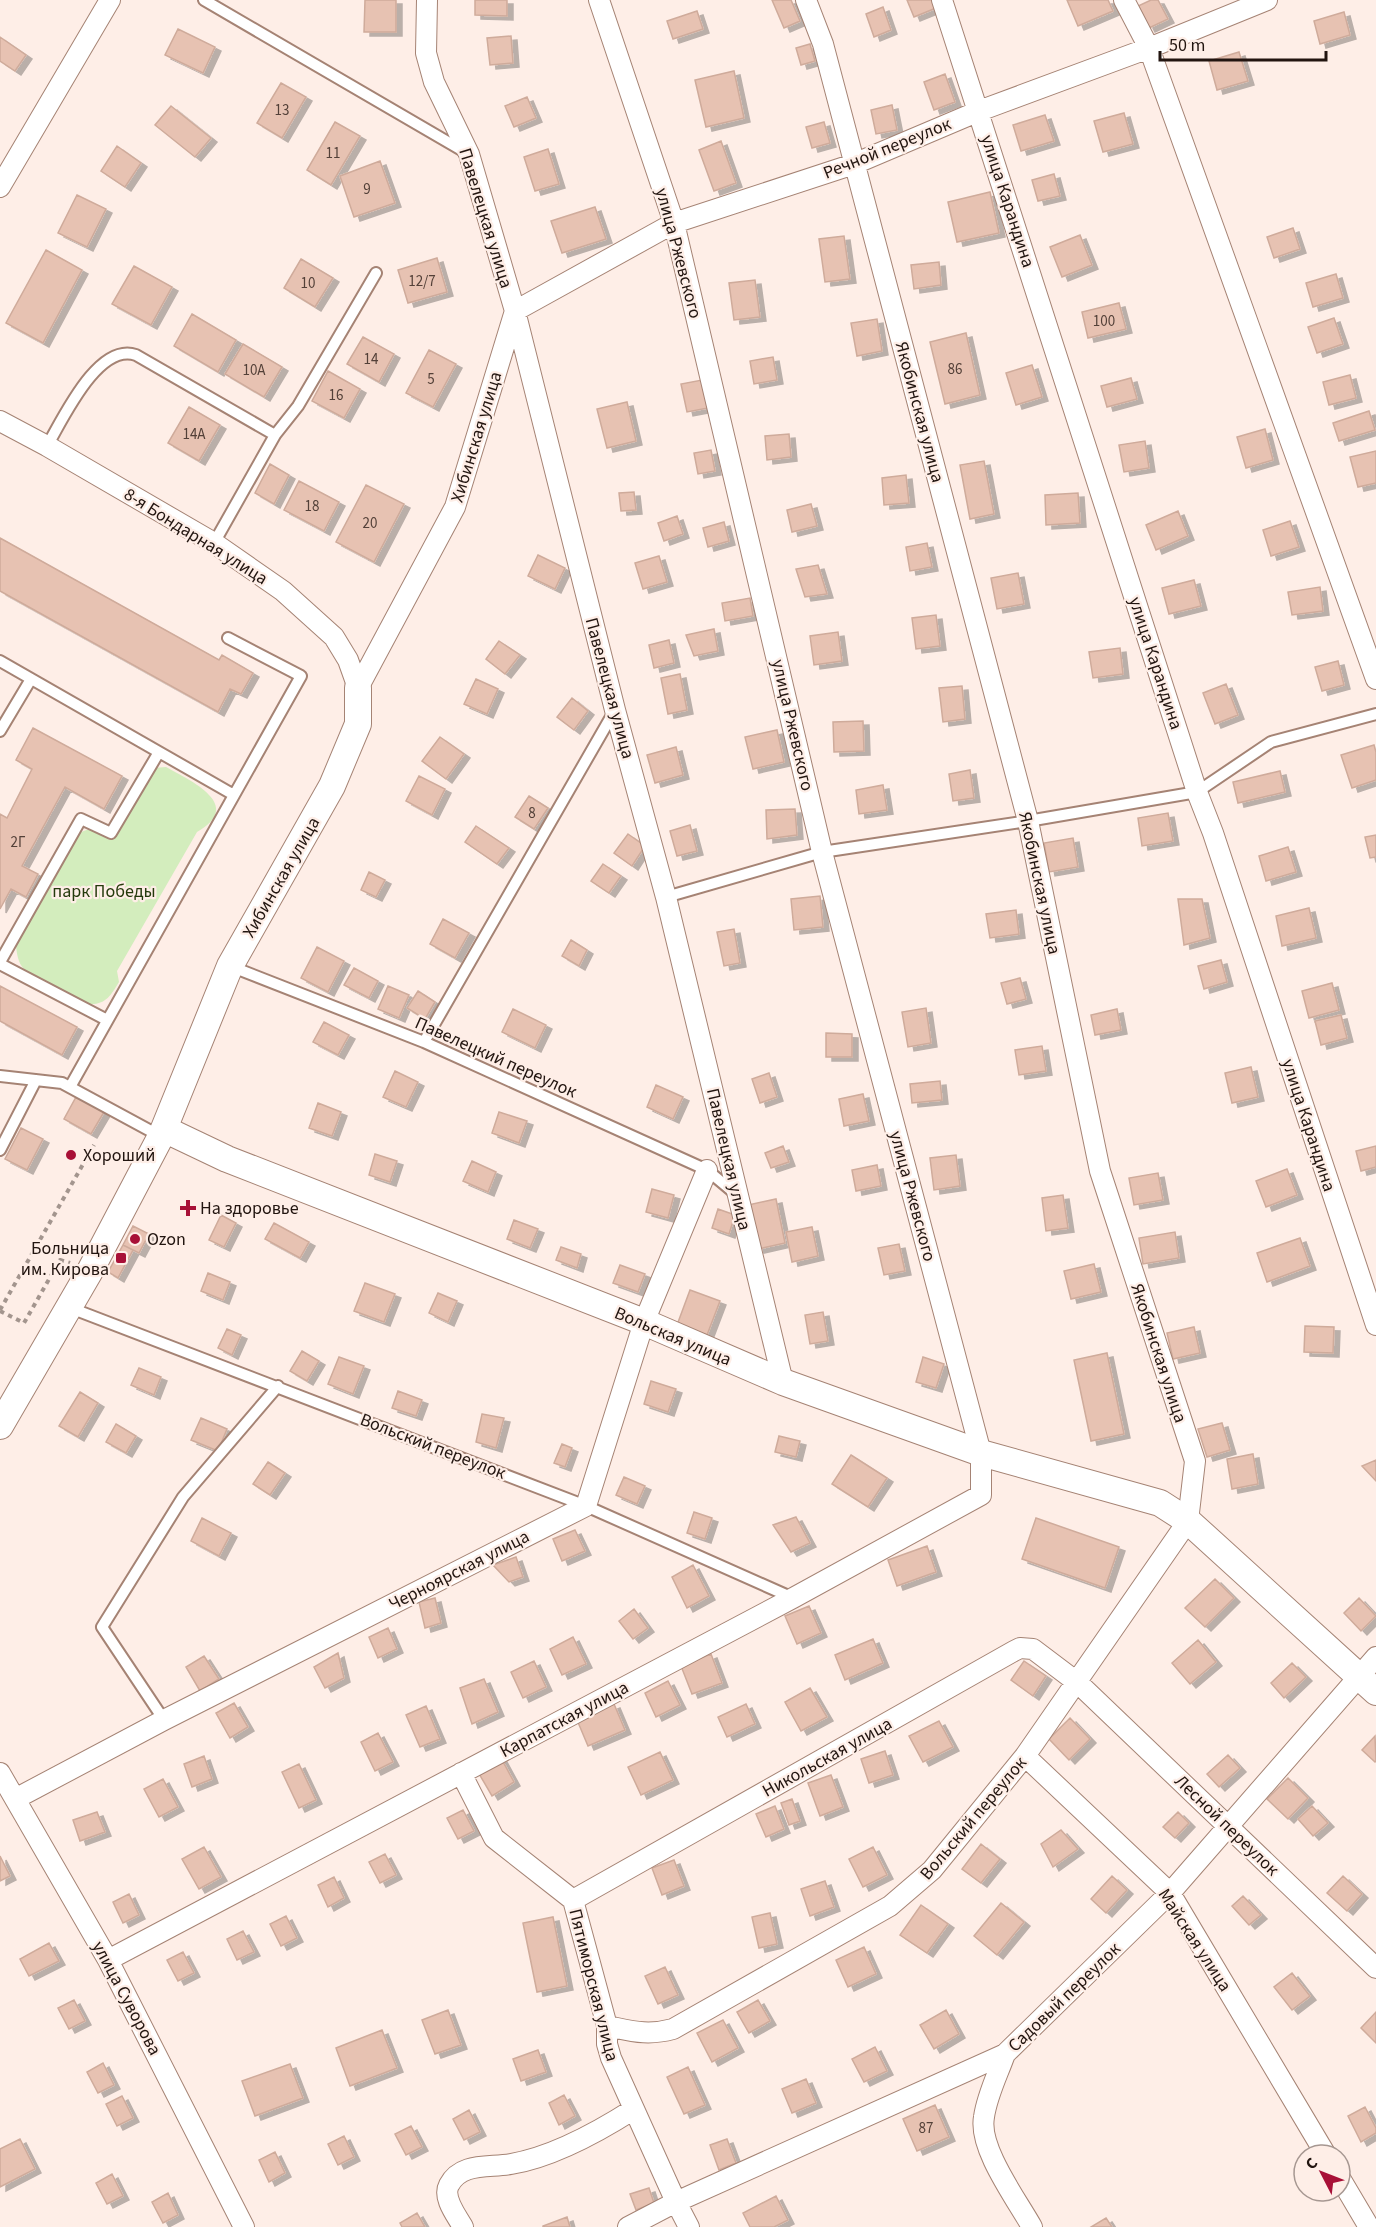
<svg xmlns="http://www.w3.org/2000/svg" width="1376" height="2227" font-family="'Source Sans 3',sans-serif">
<defs>
<filter id="shadow"><feDropShadow dx="6" dy="4" stdDeviation="0" flood-color="#0004"/></filter>
</defs>
<rect width="100%" height="100%" fill="#feeee7"/>
<!-- green -->
<path fill="#d3edbd" d="M166,767C191,781 245,805 197,832L117,971L119,982C111,995 106,1005 89,1004C72,996 36,982 24,969C18,963 17,954 16,946L74,837C90,825 96,829 113,836L153,768Z"/>
<!-- building -->
<path fill="#e7c2b2" stroke="#cfab9b" stroke-width="1.5" filter="url(#shadow)" d="M365,0H396V32H364Z
M475,0H507V16L475,15Z
M772,0H791L800,21L784,28Z
M907,0H932L936,8L914,17Z
M1067,0H1108L1113,11L1078,26Z
M1151,0H1158L1168,19L1149,28L1138,6Z
M883,7L891,30L874,37L866,14Z
M697,11L703,29L673,39L667,21Z
M1344,12L1350,35L1320,44L1314,21Z
M178,29L215,47L203,73L165,55Z
M511,36L513,63L490,65L487,38Z
M0,37L26,55L15,71L0,61Z
M810,44L815,61L801,65L796,48Z
M1239,52L1248,81L1217,90L1209,61Z
M734,71L744,118L706,127L695,80Z
M945,74L955,102L934,110L924,82Z
M281,83L306,97L282,138L257,123Z
M527,97L536,118L514,127L505,106Z
M892,105L897,130L876,134L871,110Z
M171,106L211,138L195,157L155,125Z
M1124,113L1133,144L1103,152L1094,121Z
M1045,115L1054,141L1021,151L1013,125Z
M335,122L360,136L331,185L307,170Z
M824,122L830,143L812,148L806,127Z
M721,141L736,183L714,191L699,150Z
M117,146L141,163L125,187L101,171Z
M548,149L559,184L535,191L524,157Z
M380,161L395,203L354,217L340,176Z
M1054,174L1060,196L1038,201L1032,180Z
M990,192L999,233L957,242L948,202Z
M77,195L106,209L87,247L58,233Z
M595,207L606,239L562,253L551,221Z
M1293,228L1300,249L1274,258L1267,237Z
M1080,235L1092,265L1062,277L1050,247Z
M844,236L850,279L825,282L819,239Z
M46,250L82,270L43,343L6,323Z
M437,258L447,292L408,303L398,270Z
M301,259L333,278L315,307L284,288Z
M939,262L941,285L914,289L911,265Z
M134,266L172,287L151,325L112,304Z
M1336,274L1343,298L1313,307L1306,283Z
M755,280L760,317L734,320L729,283Z
M1119,303L1126,329L1088,338L1082,312Z
M192,314L236,340L218,372L174,346Z
M1334,318L1343,344L1317,353L1308,327Z
M877,319L882,351L857,356L851,323Z
M966,333L980,395L945,404L930,342Z
M363,337L394,354L379,382L347,364Z
M243,344L282,367L264,397L225,374Z
M429,350L456,364L433,407L406,393Z
M773,357L777,380L754,384L750,361Z
M1032,365L1042,397L1016,405L1006,373Z
M328,371L360,389L344,418L312,401Z
M1350,375L1356,398L1329,405L1323,382Z
M1131,378L1137,399L1107,407L1101,386Z
M702,380L708,408L687,412L681,384Z
M627,402L636,441L607,448L597,409Z
M189,407L220,425L199,461L168,443Z
M1369,411L1375,430L1339,441L1333,423Z
M1265,429L1273,460L1246,468L1237,437Z
M789,434L791,457L767,460L765,436Z
M1145,441L1149,468L1124,472L1119,445Z
M711,450L715,471L698,474L694,453Z
M1376,451V483L1358,487L1350,457Z
M984,461L994,514L970,519L960,465Z
M270,464L289,475L274,504L255,493Z
M906,475L909,503L884,505L882,478Z
M299,481L339,502L324,531L284,510Z
M366,485L404,504L374,562L336,542Z
M634,492L636,510L621,511L619,493Z
M1078,493L1080,523L1046,525L1045,495Z
M811,504L817,526L792,532L787,510Z
M1178,511L1188,536L1156,550L1146,525Z
M677,516L683,534L664,541L658,523Z
M1290,521L1299,547L1271,556L1263,530Z
M724,522L729,541L708,547L703,528Z
M0,538L219,660L222,655L253,673L241,694L230,689L218,712L0,591Z
M927,543L932,567L910,571L906,547Z
M538,555L565,568L555,589L528,576Z
M659,556L667,582L643,589L635,563Z
M818,565L827,594L805,597L796,569Z
M1018,573L1024,604L997,609L991,578Z
M1194,580L1201,606L1169,614L1162,588Z
M1320,587L1323,611L1292,615L1288,592Z
M750,598L753,616L725,621L722,603Z
M936,615L940,646L916,649L912,618Z
M714,629L718,651L694,656L686,635Z
M838,632L842,661L814,665L810,636Z
M669,640L674,663L654,668L649,645Z
M499,641L520,655L505,674L486,659Z
M1120,648L1123,674L1093,678L1089,652Z
M1338,661L1344,685L1322,691L1315,667Z
M680,674L687,710L668,714L661,678Z
M476,679L498,689L487,714L464,704Z
M1226,684L1238,715L1215,724L1203,693Z
M962,686L965,719L943,722L939,688Z
M572,698L588,711L574,730L557,717Z
M863,721L864,751L834,752L833,722Z
M33,728L122,776L104,809L65,787L22,866L38,874L26,897L11,889L0,909V814L7,818L32,769L16,760Z
M777,730L784,762L753,769L745,737Z
M440,737L464,754L446,779L422,761Z
M1374,745L1376,752V780L1352,788L1341,755Z
M676,747L683,775L655,783L647,755Z
M970,770L974,798L953,801L949,774Z
M1280,771L1285,792L1238,803L1233,782Z
M419,776L445,789L432,815L406,801Z
M883,785L887,810L859,814L856,790Z
M529,796L548,808L534,829L515,817Z
M795,809L797,835L767,839L766,810Z
M1168,813L1173,841L1142,846L1138,818Z
M690,825L697,851L677,856L670,831Z
M476,826L509,848L497,864L465,842Z
M628,834L645,846L632,866L614,853Z
M1376,835V857L1370,858L1365,837Z
M1073,838L1078,867L1049,872L1044,843Z
M1288,847L1296,872L1266,881L1259,856Z
M603,864L621,876L609,893L591,881Z
M369,872L385,880L376,897L361,890Z
M820,896L823,927L794,930L791,899Z
M1178,899H1202L1210,938L1184,945Z
M1309,908L1316,938L1282,946L1276,916Z
M1016,910L1019,934L990,938L986,914Z
M443,919L469,933L455,958L430,944Z
M734,929L740,963L724,966L717,932Z
M571,940L587,950L579,966L562,956Z
M317,947L344,961L328,992L301,978Z
M1221,960L1227,982L1204,989L1198,966Z
M354,968L378,981L369,998L344,985Z
M1020,978L1026,999L1007,1004L1001,983Z
M1332,983L1339,1010L1309,1018L1302,991Z
M0,986L77,1027L62,1055L0,1021Z
M388,986L409,995L399,1018L378,1009Z
M418,991L435,1002L425,1019L407,1008Z
M926,1008L931,1043L908,1047L902,1012Z
M513,1009L546,1025L535,1048L502,1032Z
M1117,1009L1121,1030L1095,1035L1091,1015Z
M1341,1015L1347,1038L1321,1045L1315,1021Z
M324,1022L349,1035L338,1055L313,1042Z
M826,1033L852,1034V1057H826Z
M1042,1046L1046,1071L1019,1075L1015,1050Z
M1251,1067L1258,1097L1232,1103L1225,1073Z
M395,1071L418,1082L406,1107L383,1097Z
M769,1073L777,1097L760,1103L752,1079Z
M940,1081L942,1100L912,1103L910,1084Z
M656,1085L683,1097L673,1119L647,1107Z
M863,1094L869,1121L844,1126L839,1099Z
M76,1097L104,1112L91,1134L64,1119Z
M318,1103L341,1112L332,1136L309,1128Z
M499,1112L527,1121L519,1143L492,1133Z
M21,1128L43,1139L27,1170L5,1159Z
M783,1146L789,1162L771,1168L765,1153Z
M1376,1146V1167L1361,1171L1356,1151Z
M375,1154L397,1161L390,1182L369,1175Z
M956,1155L960,1186L934,1190L930,1158Z
M472,1161L496,1172L488,1192L463,1181Z
M877,1165L881,1186L856,1191L852,1170Z
M1287,1169L1297,1195L1266,1207L1256,1181Z
M1158,1173L1163,1200L1134,1205L1129,1178Z
M652,1189L674,1195L668,1218L646,1212Z
M1063,1195L1068,1228L1046,1231L1042,1198Z
M776,1199L785,1243L758,1249L748,1205Z
M718,1209L735,1215L729,1234L712,1228Z
M221,1215L236,1223L224,1247L209,1240Z
M514,1220L538,1229L530,1248L507,1239Z
M274,1223L309,1242L300,1258L265,1239Z
M133,1226L149,1234L139,1253L123,1245Z
M812,1227L818,1256L792,1262L786,1232Z
M1175,1232L1179,1258L1143,1264L1139,1238Z
M1300,1238L1310,1266L1267,1282L1257,1253Z
M899,1244L905,1271L884,1275L878,1248Z
M123,1245L133,1250L118,1278L108,1272Z
M561,1247L581,1254L577,1268L556,1260Z
M1094,1264L1101,1292L1071,1299L1064,1271Z
M620,1265L645,1274L638,1292L613,1283Z
M208,1273L230,1282L223,1300L201,1291Z
M365,1283L395,1294L384,1322L354,1311Z
M690,1290L720,1301L707,1335L677,1325Z
M438,1293L457,1301L448,1322L429,1313Z
M823,1312L828,1341L810,1344L805,1315Z
M1305,1326L1334,1327L1333,1353L1304,1352Z
M1194,1327L1200,1353L1173,1359L1167,1333Z
M227,1329L241,1335L232,1355L218,1348Z
M302,1351L319,1361L307,1381L290,1371Z
M1107,1353L1124,1434L1091,1441L1074,1360Z
M339,1357L364,1366L353,1394L328,1384Z
M923,1357L944,1364L936,1388L916,1382Z
M139,1368L161,1377L154,1395L131,1385Z
M651,1381L676,1389L668,1412L644,1404Z
M398,1391L422,1400L416,1416L392,1408Z
M80,1392L98,1403L78,1437L59,1426Z
M482,1414L504,1418L496,1448L476,1442Z
M201,1418L227,1429L218,1451L191,1440Z
M1222,1423L1230,1450L1207,1457L1198,1429Z
M116,1424L136,1436L126,1453L106,1442Z
M779,1436L800,1441L796,1457L775,1452Z
M562,1444L572,1448L565,1467L554,1463Z
M1253,1454L1258,1484L1232,1489L1227,1459Z
M851,1455L887,1478L868,1507L832,1484Z
M1376,1460V1481L1362,1466Z
M268,1462L285,1473L270,1495L253,1484Z
M624,1477L645,1486L637,1504L616,1495Z
M694,1512L712,1518L705,1539L687,1533Z
M796,1517L810,1543L791,1552L773,1525Z
M202,1518L231,1533L219,1556L191,1541Z
M1036,1518L1119,1547L1105,1588L1022,1559Z
M575,1530L585,1551L562,1561L553,1539Z
M927,1546L936,1572L897,1586L888,1560Z
M516,1557L523,1577L509,1582L493,1565Z
M693,1565L709,1596L687,1608L672,1577Z
M1215,1579L1234,1598L1205,1627L1185,1608Z
M435,1598L441,1623L425,1628L419,1602Z
M1359,1598L1376,1616L1361,1631L1344,1613Z
M809,1606L821,1633L797,1644L785,1616Z
M634,1609L648,1628L633,1639L619,1621Z
M388,1628L397,1649L378,1658L369,1637Z
M573,1637L586,1664L562,1675L550,1649Z
M873,1639L883,1663L845,1680L835,1655Z
M1198,1640L1216,1662L1190,1684L1172,1663Z
M338,1653L344,1678L325,1688L314,1667Z
M711,1654L722,1683L692,1694L681,1666Z
M204,1656L219,1679L200,1691L186,1667Z
M534,1661L546,1687L523,1698L511,1672Z
M1024,1661L1046,1676L1033,1696L1011,1680Z
M1292,1663L1306,1677L1284,1698L1271,1683Z
M484,1679L498,1712L472,1724L460,1688Z
M668,1681L680,1705L656,1717L645,1693Z
M810,1688L827,1717L801,1731L785,1702Z
M234,1703L248,1727L230,1738L216,1713Z
M614,1704L625,1730L588,1746L577,1720Z
M746,1704L755,1724L727,1737L718,1717Z
M426,1706L440,1739L420,1747L406,1715Z
M1070,1718L1090,1739L1069,1760L1049,1739Z
M939,1721L953,1747L923,1762L909,1736Z
M378,1733L393,1762L375,1771L361,1742Z
M1375,1736L1376,1761L1375,1762L1362,1750Z
M885,1751L893,1775L869,1783L861,1759Z
M660,1752L673,1780L641,1795L628,1767Z
M1228,1755L1240,1768L1219,1787L1207,1774Z
M204,1756L212,1779L192,1787L184,1764Z
M501,1758L514,1782L492,1796L478,1772Z
M299,1764L316,1800L299,1808L282,1772Z
M831,1775L843,1807L820,1816L808,1783Z
M1288,1778L1308,1798L1288,1819L1267,1799Z
M163,1779L178,1807L159,1817L144,1789Z
M792,1799L800,1821L789,1825L781,1803Z
M775,1806L784,1829L766,1837L756,1814Z
M1312,1806L1328,1823L1313,1836L1298,1819Z
M463,1810L474,1831L458,1839L447,1818Z
M97,1812L105,1832L80,1841L73,1820Z
M1178,1812L1189,1823L1175,1838L1163,1827Z
M1061,1830L1078,1849L1053,1867L1041,1844Z
M981,1844L1000,1859L981,1883L962,1869Z
M204,1847L221,1877L199,1889L182,1859Z
M873,1847L887,1875L863,1887L849,1859Z
M385,1854L396,1875L380,1883L369,1862Z
M0,1856L10,1876L0,1881Z
M674,1860L684,1886L662,1895L652,1868Z
M1112,1876L1127,1890L1106,1913L1091,1899Z
M1343,1876L1362,1894L1347,1911L1327,1893Z
M334,1877L344,1898L328,1907L318,1885Z
M825,1881L834,1907L810,1916L801,1889Z
M129,1894L139,1915L123,1923L113,1902Z
M1243,1896L1261,1915L1249,1925L1232,1906Z
M1001,1903L1024,1922L997,1955L974,1936Z
M921,1905L948,1924L927,1953L900,1935Z
M770,1913L777,1944L759,1948L752,1917Z
M286,1916L297,1938L281,1946L270,1924Z
M553,1917L567,1986L537,1992L523,1923Z
M243,1931L254,1952L237,1960L227,1939Z
M49,1943L59,1961L29,1976L20,1959Z
M864,1947L876,1974L848,1987L836,1960Z
M183,1952L194,1973L178,1981L167,1960Z
M665,1967L678,1995L658,2004L645,1976Z
M1292,1973L1310,1996L1292,2010L1274,1987Z
M74,2000L85,2021L69,2029L58,2008Z
M758,2000L770,2021L749,2033L737,2012Z
M448,2010L461,2045L435,2054L422,2020Z
M946,2010L959,2034L934,2049L920,2025Z
M1376,2012V2043L1361,2028Z
M723,2020L738,2048L712,2062L697,2033Z
M382,2030L397,2068L350,2086L336,2048Z
M875,2047L887,2071L864,2082L852,2059Z
M538,2050L546,2072L521,2081L513,2059Z
M103,2063L114,2085L98,2093L87,2072Z
M290,2064L303,2098L255,2116L242,2081Z
M688,2067L705,2105L684,2114L667,2077Z
M806,2079L816,2103L792,2113L782,2089Z
M564,2095L575,2116L559,2125L549,2103Z
M122,2096L133,2118L117,2126L106,2104Z
M935,2105L949,2137L917,2151L903,2119Z
M1365,2107L1376,2128V2133L1361,2142L1348,2116Z
M469,2110L480,2132L464,2140L453,2119Z
M411,2126L422,2147L406,2155L395,2134Z
M344,2136L354,2157L338,2165L328,2144Z
M20,2139L35,2169L0,2187V2149Z
M727,2139L736,2163L719,2170L710,2145Z
M275,2152L285,2173L269,2182L259,2160Z
M112,2174L123,2196L107,2204L96,2183Z
M649,2188L654,2203L636,2210L630,2194Z
M168,2193L178,2215L163,2223L152,2202Z
M776,2196L788,2220L774,2227H750L743,2213Z
M417,2213L425,2227H402L400,2223Z
M567,2217L570,2227H543V2226Z
M1106,2218L1112,2227H1091Z"/>
<g fill="none" stroke-linecap="round" stroke-linejoin="round">
<!-- service casing -->
<g stroke="#a58374" stroke-width="14">
<path id="service" d="M204,0L465,152
M275,435L298,406L376,273
M47,446C63,419 98,342 136,355L275,435L214,543
M0,661L234,795
M0,731L31,679
M666,897L822,852L1028,821L1197,792L1271,742L1376,714
M0,962L81,819L111,833L159,752
M0,964L107,1020
M230,966L424,1042L707,1170L737,1195
M424,1042L615,710
M0,1076L62,1083L160,1136
M70,1087L301,676L228,638
M0,1150L36,1080
M68,1307L586,1506L793,1598
M164,1720L102,1627L183,1497L278,1386"/>
</g>
<!-- minor casing -->
<g stroke="#a58374" stroke-width="22">
<path id="minor" d="M427,0L426,53L434,82L469,154L515,311L615,710L666,897L783,1382
M942,0L1197,792L1213,833L1376,1325
M1124,0L1149,48L1376,679
M0,187L110,0
M0,421L47,446L214,543L283,591L334,637L348,660L358,688
M358,688L455,507L515,311L674,223L854,164L979,111L1149,48L1267,0
M1025,1756L1170,1893L1326,2155
M0,1773L108,1960L244,2227
M461,1773L494,1838L573,1900L607,2026V2044L611,2058L676,2202L689,2227
M15,1799L164,1720L586,1506L644,1322L707,1170
M573,1900L1014,1651L1020,1648L1033,1649L1078,1683L1376,1968
M108,1960L793,1598L981,1495V1453L822,852L674,223L599,0
M607,2026C632,2031 647,2036 673,2029L890,1906L932,1870L1025,1756L1188,1521L1195,1461L1100,1171L1028,821L823,44L806,0
M1005,2054C998,2074 987,2095 984,2117C978,2148 1017,2200 1032,2227
M1340,2178L1369,2227
M463,2227C457,2216 442,2198 449,2185C461,2162 489,2168 511,2164C553,2157 598,2132 634,2109
M628,2227L676,2202L1005,2054L1170,1893L1376,1657"/>
</g>
<!-- tertiary casing -->
<g stroke="#a58374" stroke-width="28">
<path id="tertiary" d="M164,1129L227,1159L644,1322L783,1382L981,1453L1160,1503L1188,1521L1376,1692
M0,1426L90,1271L161,1136L230,966L332,786L358,724V688"/>
</g>
<!-- path -->
<path stroke="#a3958e" stroke-width="4" stroke-dasharray="4.5 4.5" stroke-linecap="butt" d="M0,1310L94,1145
M0,1311L24,1323L60,1260L70,1263"/>
<!-- service -->
<use href="#service" stroke="#fff" stroke-width="10"/>
<!-- minor -->
<use href="#minor" stroke="#fff" stroke-width="20"/>
<!-- tertiary -->
<use href="#tertiary" stroke="#fff" stroke-width="26"/>
</g>
<!-- markers -->
<g fill="#a81037" stroke="#feeee7" stroke-width="2">
<circle cx="71" cy="1155" r="6"/>
<path d="M185 1199h6v6h6v6h-6v6h-6v-6h-6v-6h6z"/>
<circle cx="135" cy="1239" r="6"/>
<rect x="115" y="1252" width="12" height="12" rx="3"/>
</g>
<g text-anchor="middle" stroke-width="4.5" stroke-linejoin="round" paint-order="stroke">
<!-- number labels -->
<g font-size="15" fill="#534038">
<text x="282" y="115">13</text>
<text x="333" y="158">11</text>
<text x="367" y="194">9</text>
<text x="422" y="286">12/7</text>
<text x="308" y="288">10</text>
<text x="1104" y="326">100</text>
<text x="371" y="364">14</text>
<text x="955" y="374">86</text>
<text x="254" y="375">10А</text>
<text x="431" y="384">5</text>
<text x="336" y="400">16</text>
<text x="194" y="439">14А</text>
<text x="312" y="511">18</text>
<text x="370" y="528">20</text>
<text x="532" y="818">8</text>
<text x="18" y="847">2Г</text>
<text x="926" y="2133">87</text>
</g>
<!-- street labels -->
<g font-size="18" fill="#221510" stroke="#feeee7">
<text transform="translate(887 148) rotate(-22)" y="6">Речной переулок</text>
<text transform="translate(1008 201) rotate(72)" y="6">улица Карандина</text>
<text transform="translate(486 218) rotate(73)" y="6">Павелецкая улица</text>
<text transform="translate(679 253) rotate(75)" y="6">улица Ржевского</text>
<text transform="translate(920 412) rotate(75)" y="6">Якобинская улица</text>
<text transform="translate(476 437) rotate(-73)" y="6">Хибинская улица</text>
<text transform="translate(196 536) rotate(32)" y="6">8-я Бондарная улица</text>
<text transform="translate(1156 663) rotate(72)" y="6">улица Карандина</text>
<text transform="translate(610 688) rotate(75)" y="6">Павелецкая улица</text>
<text transform="translate(793 725) rotate(77)" y="6">улица Ржевского</text>
<text transform="translate(281 877) rotate(-60)" y="6">Хибинская улица</text>
<text transform="translate(1040 883) rotate(78)" y="6">Якобинская улица</text>
<text transform="translate(496 1057) rotate(24)" y="6">Павелецкий переулок</text>
<text transform="translate(1309 1125) rotate(72)" y="6">улица Карандина</text>
<text transform="translate(729 1159) rotate(77)" y="6">Павелецкая улица</text>
<text transform="translate(913 1196) rotate(75)" y="6">улица Ржевского</text>
<text transform="translate(673 1336) rotate(23)" y="6">Вольская улица</text>
<text transform="translate(1159 1353) rotate(72)" y="6">Якобинская улица</text>
<text transform="translate(433 1446) rotate(21)" y="6">Вольский переулок</text>
<text transform="translate(459 1570) rotate(-27)" y="6">Черноярская улица</text>
<text transform="translate(564 1719) rotate(-28)" y="6">Карпатская улица</text>
<text transform="translate(827 1757) rotate(-29)" y="6">Никольская улица</text>
<text transform="translate(973 1818) rotate(-50)" y="6">Вольский переулок</text>
<text transform="translate(1227 1825) rotate(44)" y="6">Лесной переулок</text>
<text transform="translate(1195 1940) rotate(57)" y="6">Майская улица</text>
<text transform="translate(594 1985) rotate(76)" y="6">Пятиморская улица</text>
<text transform="translate(1064 1997) rotate(-44)" y="6">Садовый переулок</text>
<text transform="translate(127 1998) rotate(62)" y="6">улица Суворова</text>
</g>
<!-- park labels -->
<g font-size="18" fill="#253a0c" stroke="#feeee7">
<text x="104" y="897">парк Победы</text>
</g>
<!-- poi labels -->
<g font-size="18" fill="#221510" stroke="#feeee7" text-anchor="start">
<text x="83" y="1161">Хороший</text>
<text x="200" y="1214">На здоровье</text>
<text x="147" y="1245">Ozon</text>
<text x="109" y="1254" text-anchor="end">Больница<tspan x="109" dy="21">им. Кирова</tspan></text>
</g>
</g>
<!-- north arrow -->
<g transform="translate(1322 2173) rotate(312)"><circle r="28" fill="#feeee7" stroke="#a69791" stroke-width="1.5"/>
<path d="M0-4.5L10 22L0 15L-10 22Z" fill="#a81037"/>
<text y="-9" font-size="16" font-weight="bold" text-anchor="middle" fill="#221510">С</text>
</g>
<!-- scale -->
<path d="M1160 51v9h166v-9" fill="none" stroke="#221510" stroke-width="3"/>
<text x="1169" y="51" font-size="18" fill="#221510" stroke="#feeee7" stroke-width="4.5" paint-order="stroke">50 m</text>
</svg>
